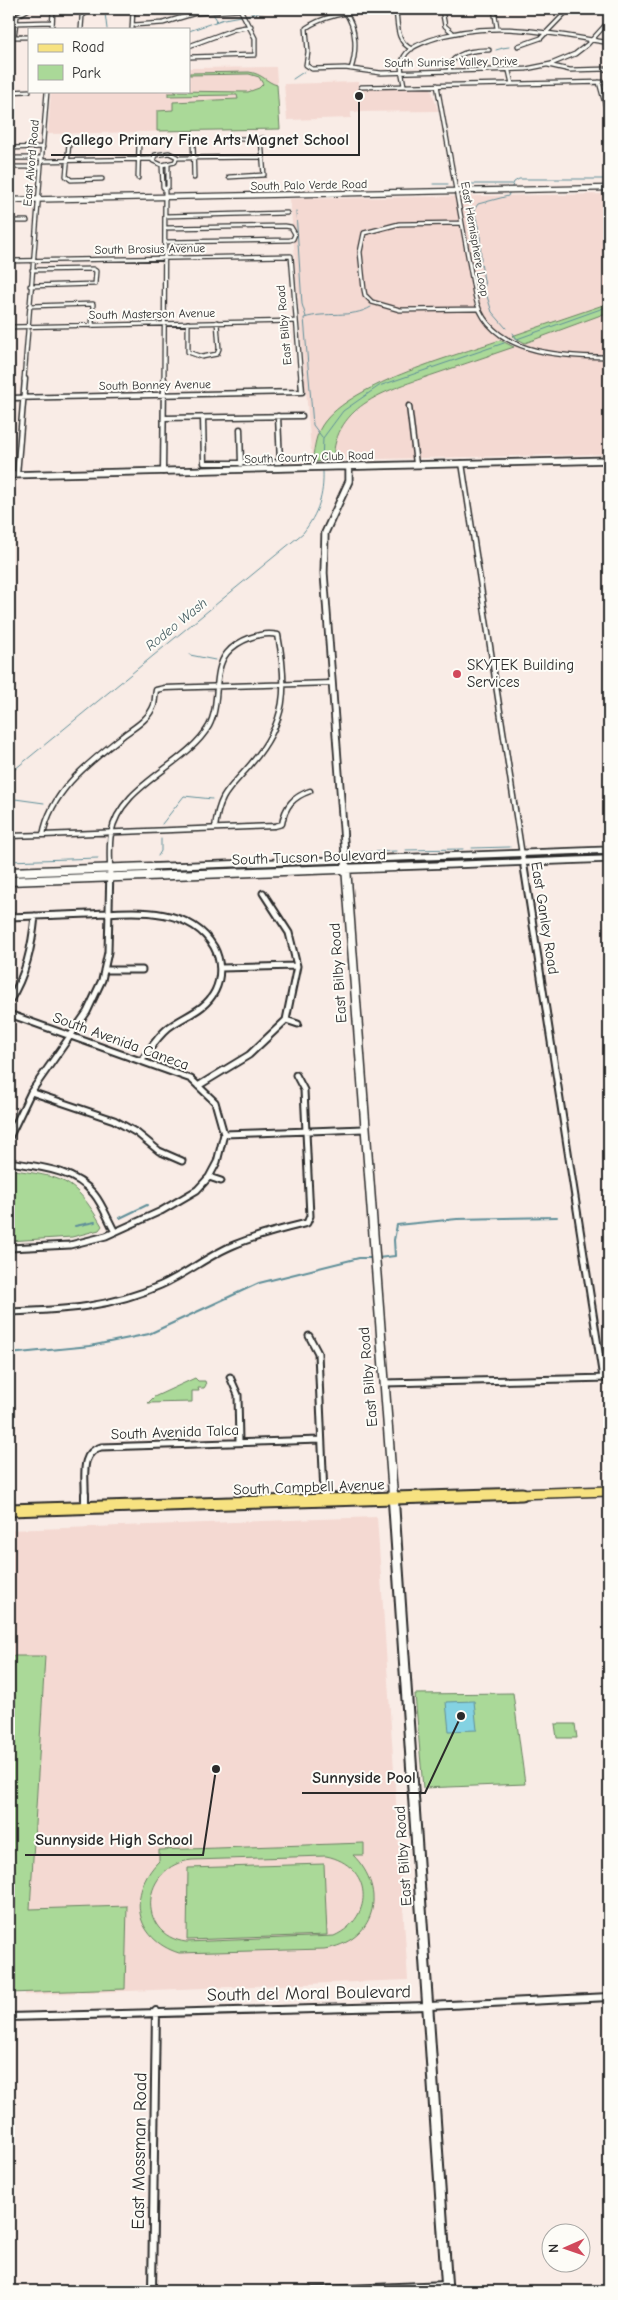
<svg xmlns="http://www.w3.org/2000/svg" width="618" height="2300" font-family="'Comic Neue',sans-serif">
<rect width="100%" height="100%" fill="#f9ece6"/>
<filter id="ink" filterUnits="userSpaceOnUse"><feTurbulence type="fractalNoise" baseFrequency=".02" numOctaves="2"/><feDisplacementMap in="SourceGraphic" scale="10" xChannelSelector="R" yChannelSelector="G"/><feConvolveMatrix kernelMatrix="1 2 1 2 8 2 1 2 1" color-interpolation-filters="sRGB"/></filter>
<g filter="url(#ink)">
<!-- built -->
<path fill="#f4d9d2" d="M276,67L280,129L48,134L51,91H189V68Z
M358,82L359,88H431L438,111L351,112V118L287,120L284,84Z
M609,194V303L374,385L334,412L320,428L314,448L312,462L290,199Z
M609,312V454L333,460L334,443L344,422L367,401L379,394Z
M377,1517L408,1980L25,1995L45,1656H9V1530Z"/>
<!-- green -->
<path fill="#aad998" stroke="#6a8262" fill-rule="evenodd" d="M249,72C263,74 266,82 277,85L280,129L157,131V111L173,110V102L238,99L237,95L168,96V93H177L174,91L248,92L259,88L263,84L259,77L249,74L189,75V73Z
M609,303V312L525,343L512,336Z
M500,340L514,347C488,356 461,365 435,374C389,390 335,403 333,460L312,462C314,451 315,439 320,429C343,385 455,356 500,340Z
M9,1169C63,1178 73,1176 102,1226L99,1230L72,1237L9,1241Z
M195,1378L198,1381H205L206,1385L204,1388H198L199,1391H192V1402L148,1403L154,1397Z
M9,1656H45L30,1909L127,1906L125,1989L9,1993Z
M513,1693L525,1784L423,1788L415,1694Z
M555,1724H575L577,1738H557Z
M364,1843V1855H353C389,1891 375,1942 324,1949L179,1953C134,1939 127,1893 159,1861V1850ZM326,1856C372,1865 376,1917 334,1936L186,1942C135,1935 141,1865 192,1860Z
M324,1864L327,1935L187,1940L188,1868Z"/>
<!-- water -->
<path fill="#84d2e2" stroke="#608f99" d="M474,1701L477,1730L449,1731L446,1702Z"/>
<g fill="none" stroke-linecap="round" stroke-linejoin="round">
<!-- stream-far1 -->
<path stroke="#608f99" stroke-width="1" d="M93,9L105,13L107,29
M210,9L217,20L215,22
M338,9L341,11
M189,31L224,19L279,9
M502,48L509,47
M496,50L503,48
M293,79L305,71
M433,184H448
M462,184H512
M296,212L302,304L306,317
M481,260L480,234L474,210L478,204L508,196L514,182L519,179H609
M481,263L485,286
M486,293L492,312L506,328
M513,333L517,339L609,306
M322,437L313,425L304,318C326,311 351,319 371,307
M322,462L323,438L343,411L379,386L504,343
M190,655L215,660
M9,774L303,533C318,513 324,496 323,471
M15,799L44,803
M162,824L184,796L212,799
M472,848L510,847
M406,850L463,849
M362,852L397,851
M158,856L161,851V839
M9,861L98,858"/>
<!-- stream -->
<path stroke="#608f99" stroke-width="2" d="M120,1218L147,1205
M75,1226L95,1222
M378,1258L395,1256L394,1240L397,1225L457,1219L557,1217
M9,1354L90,1346L149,1334L259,1283L359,1258H373"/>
<!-- street-far3 casing -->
<g stroke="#2b2b2b" stroke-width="5.5">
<path id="street-far3" d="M29,9L17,16L14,37H29
M494,9L497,28
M552,9L565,11
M396,10C398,25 396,42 412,49
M442,10L445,26L452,32
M480,10C433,9 345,1 306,28L308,52L306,65L312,69L345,68L381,73L526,69L551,64L575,54L588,44L609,21
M345,12C357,28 357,51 351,69
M9,13L17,9
M16,23L52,22
M133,25L163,23L196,13L241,10
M52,29L53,9
M81,29L82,16L87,12
M132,29L133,9
M189,46L235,29L251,26
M518,46L541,38L569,9
M189,57L255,55V38L240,9
M548,65L570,70L609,69
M509,71L512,84
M449,72C449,52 474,50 489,50
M599,82L609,118
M437,85L475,295C486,354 561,357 609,357
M404,86C403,77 399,68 403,59C407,48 420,44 430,40C489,19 549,33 609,43
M361,87L609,82
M9,92L29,91
M193,139L194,178
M229,139H261
M9,148L43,147
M169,153L177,157L175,162L162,165L153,161L155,155Z
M9,158H42
M178,158L263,157
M42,161L152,159
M162,165L163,187L165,189
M9,167H41
M229,177L264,175L261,139L263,138
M138,178L139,140
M102,179L71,180L66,176L69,143L103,141
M165,216L287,213
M9,221H27
M462,223L399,224L364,233L360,252L364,290L365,295L372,302L400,310L478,309
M165,228L285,226L291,227L295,234L293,239L290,240L165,242
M9,261L291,256L301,380
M30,286L95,284L96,271L93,269L32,270
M29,306L93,304L92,326
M188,323V352L202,357L217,354L219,349L217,322
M9,327L296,321
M24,380L47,91
M164,380L165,189L168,187V164"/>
</g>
<!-- street-far2 casing -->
<g stroke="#2b2b2b" stroke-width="7">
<path id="street-far2" d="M9,398L302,392L301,379
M409,406L416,464
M164,418L302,416
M203,418L204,463L280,462L278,416
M240,429L241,464
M462,463L524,868
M163,472L164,379
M17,475L25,379
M310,791C293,797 285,806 282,824L275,826L43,835C51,790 90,762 124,735C135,727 149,719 154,705C155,701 155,695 156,690L165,688L332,683
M9,836L43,835
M110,868C110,857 109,845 111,834C119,785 186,766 209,726C221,704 212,671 227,653C238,640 261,631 278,635C288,688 287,722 251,764C230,789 219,793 215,828"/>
</g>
<!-- street-far1 casing -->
<g stroke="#2b2b2b" stroke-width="9">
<path id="street-far1" d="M524,867L603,1378
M9,917C36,916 62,915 89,914C130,912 189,904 214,947C221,960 222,977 215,991C205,1011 185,1015 168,1028C157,1037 150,1049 142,1060
M221,968L297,966
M104,970H142
M9,1002C26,975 32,947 35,916
M9,1014L191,1079L215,1102L224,1134L217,1162L209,1177L197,1190L161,1211L106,1236L70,1245L9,1248
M286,1020L298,1024
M296,1075L304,1090L310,1216L307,1223
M198,1086L249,1055L286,1020L297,966L289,933L263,893
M31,1092L114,1120L137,1133L159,1151L182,1161
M224,1134L364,1129
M9,1138L31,1092L87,1012L102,980L108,952L110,867
M9,1162C39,1167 74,1169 94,1194C103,1205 108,1220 115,1232
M209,1177L221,1181
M9,1312C63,1310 110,1308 161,1285C186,1274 209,1255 234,1245C258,1235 282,1229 307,1223
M309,1336L318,1353L324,1495
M230,1377L238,1395L239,1442
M384,1383L609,1378
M85,1495C86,1477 79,1453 101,1447L321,1440"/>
</g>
<!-- street casing -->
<g stroke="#2b2b2b" stroke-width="10">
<path id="street" d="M324,1494V1501
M85,1507V1494
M9,2017L429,2006L609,1997
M152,2291L156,2011
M301,2291L447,2285"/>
</g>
<!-- secondary-far3 casing -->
<g stroke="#2b2b2b" stroke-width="7">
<path id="secondary-far3" d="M9,200L609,188"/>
</g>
<!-- secondary-far2 casing -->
<g stroke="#2b2b2b" stroke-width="9">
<path id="secondary-far2" d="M9,475L609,460
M116,868L609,850
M346,868L324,573L325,533L349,481V466
M361,868L609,859"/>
</g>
<!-- secondary-far1 casing -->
<g stroke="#2b2b2b" stroke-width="11">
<path id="secondary-far1" d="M346,867L393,1495
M9,872L150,867
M9,881L395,867"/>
</g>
<!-- secondary casing -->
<g stroke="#2b2b2b" stroke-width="13">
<path id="secondary" d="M393,1494L447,2291"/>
</g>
<!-- primary-far1 casing -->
<g stroke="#2b2b2b" stroke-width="12">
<path id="primary-far1" d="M483,1495L609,1491"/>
</g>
<!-- primary casing -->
<g stroke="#2b2b2b" stroke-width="15">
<path id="primary" d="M9,1510L522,1494"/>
</g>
<!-- street-far3 -->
<use href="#street-far3" stroke="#fdfcf7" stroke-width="3"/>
<!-- street-far2 -->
<use href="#street-far2" stroke="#fdfcf7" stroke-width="4"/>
<!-- street-far1 -->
<use href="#street-far1" stroke="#fdfcf7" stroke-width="5"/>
<!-- street -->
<use href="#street" stroke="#fdfcf7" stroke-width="6"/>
<!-- secondary-far3 -->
<use href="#secondary-far3" stroke="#fdfcf7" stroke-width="4.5"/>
<!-- secondary-far2 -->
<use href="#secondary-far2" stroke="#fdfcf7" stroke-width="5.5"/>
<!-- secondary-far1 -->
<use href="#secondary-far1" stroke="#fdfcf7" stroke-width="8"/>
<!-- secondary -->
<use href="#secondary" stroke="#fdfcf7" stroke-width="9"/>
<!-- primary-far1 -->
<use href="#primary-far1" stroke="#f7e281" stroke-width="9"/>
<!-- primary -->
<use href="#primary" stroke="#f7e281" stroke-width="11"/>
</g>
</g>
<!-- markers -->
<circle fill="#d1495b" stroke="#fdfcf7" stroke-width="2" cx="457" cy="674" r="5"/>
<g text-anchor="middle" stroke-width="4" stroke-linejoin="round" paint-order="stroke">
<!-- far-street labels -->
<g font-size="12" fill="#2b2b2b" stroke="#fdfcf7">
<text transform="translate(451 62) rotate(-1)" y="4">South Sunrise Valley Drive</text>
<text transform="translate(31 163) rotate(-85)" y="4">East Alvord Road</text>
<text transform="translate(309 185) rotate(-1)" y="4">South Palo Verde Road</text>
<text transform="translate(475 239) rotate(80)" y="4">East Hemisphere Loop</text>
<text transform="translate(150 249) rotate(-1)" y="4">South Brosius Avenue</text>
<text transform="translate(152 314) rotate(-1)" y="4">South Masterson Avenue</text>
<text transform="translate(284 325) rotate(-95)" y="4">East Bilby Road</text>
<text transform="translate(155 385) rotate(-1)" y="4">South Bonney Avenue</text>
<text transform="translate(309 457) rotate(-2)" y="4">South Country Club Road</text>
</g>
<!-- far-water labels -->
<g font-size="14" font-style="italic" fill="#465d62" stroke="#fdfcf7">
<text transform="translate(176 624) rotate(-39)" y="5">Rodeo Wash</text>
</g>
<!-- poi labels -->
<g font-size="15" fill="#2b2b2b" stroke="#fdfcf7" text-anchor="start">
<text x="467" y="670">SKYTEK Building<tspan x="467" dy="17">Services</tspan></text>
</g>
<!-- street labels -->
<g font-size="15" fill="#2b2b2b" stroke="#fdfcf7">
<text transform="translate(309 857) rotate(-2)" y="5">South Tucson Boulevard</text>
<text transform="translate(545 918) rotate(81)" y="5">East Ganley Road</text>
<text transform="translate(338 973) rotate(-94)" y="5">East Bilby Road</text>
<text transform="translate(121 1041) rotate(20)" y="5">South Avenida Caneca</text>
<text transform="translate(368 1377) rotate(-95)" y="5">East Bilby Road</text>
<text transform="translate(175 1432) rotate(-2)" y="5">South Avenida Talca</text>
<text transform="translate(309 1487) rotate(-2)" y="5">South Campbell Avenue</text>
<text transform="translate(403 1856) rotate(-94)" y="5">East Bilby Road</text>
</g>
<!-- near-street labels -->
<g font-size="18" fill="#2b2b2b" stroke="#fdfcf7">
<text transform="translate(309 1993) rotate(-1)" y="6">South del Moral Boulevard</text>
<text transform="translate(139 2151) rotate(-89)" y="6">East Mossman Road</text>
</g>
</g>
<!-- callouts -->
<path fill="none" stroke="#2b2b2b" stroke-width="2" d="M359 96L359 155H51M461 1716L425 1793H302M216 1769L203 1855H25"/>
<g fill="#2b2b2b" stroke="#fdfcf7" stroke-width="2">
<circle cx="359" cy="96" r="5"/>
<circle cx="461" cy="1716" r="5"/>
<circle cx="216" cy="1769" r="5"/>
</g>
<g font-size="16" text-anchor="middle" font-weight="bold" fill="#2b2b2b" stroke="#fdfcf7" stroke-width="4" stroke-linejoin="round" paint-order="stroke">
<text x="205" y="145">Gallego Primary Fine Arts Magnet School</text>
<text x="364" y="1783">Sunnyside Pool</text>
<text x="114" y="1845">Sunnyside High School</text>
</g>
<!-- margin -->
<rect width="618" height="2300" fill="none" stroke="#fdfcf7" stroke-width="30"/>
<rect x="15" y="15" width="588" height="2270" fill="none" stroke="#2b2b2b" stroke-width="2" filter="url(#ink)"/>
<!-- legend -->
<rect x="28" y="28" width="162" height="65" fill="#fdfcf7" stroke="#a9a8a5"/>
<rect x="38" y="44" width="25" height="8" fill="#f7e281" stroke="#a9a8a5"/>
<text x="72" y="52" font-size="15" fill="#2b2b2b">Road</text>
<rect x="38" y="65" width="25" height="15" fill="#aad998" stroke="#a9a8a5"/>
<text x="72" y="78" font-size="15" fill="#2b2b2b">Park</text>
<!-- north arrow -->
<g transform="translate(566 2248) rotate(268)"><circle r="24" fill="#fdfcf7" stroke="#a9a8a5"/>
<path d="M0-4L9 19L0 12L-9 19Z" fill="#d1495b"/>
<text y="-8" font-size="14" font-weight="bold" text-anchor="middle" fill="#2b2b2b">N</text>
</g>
</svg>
